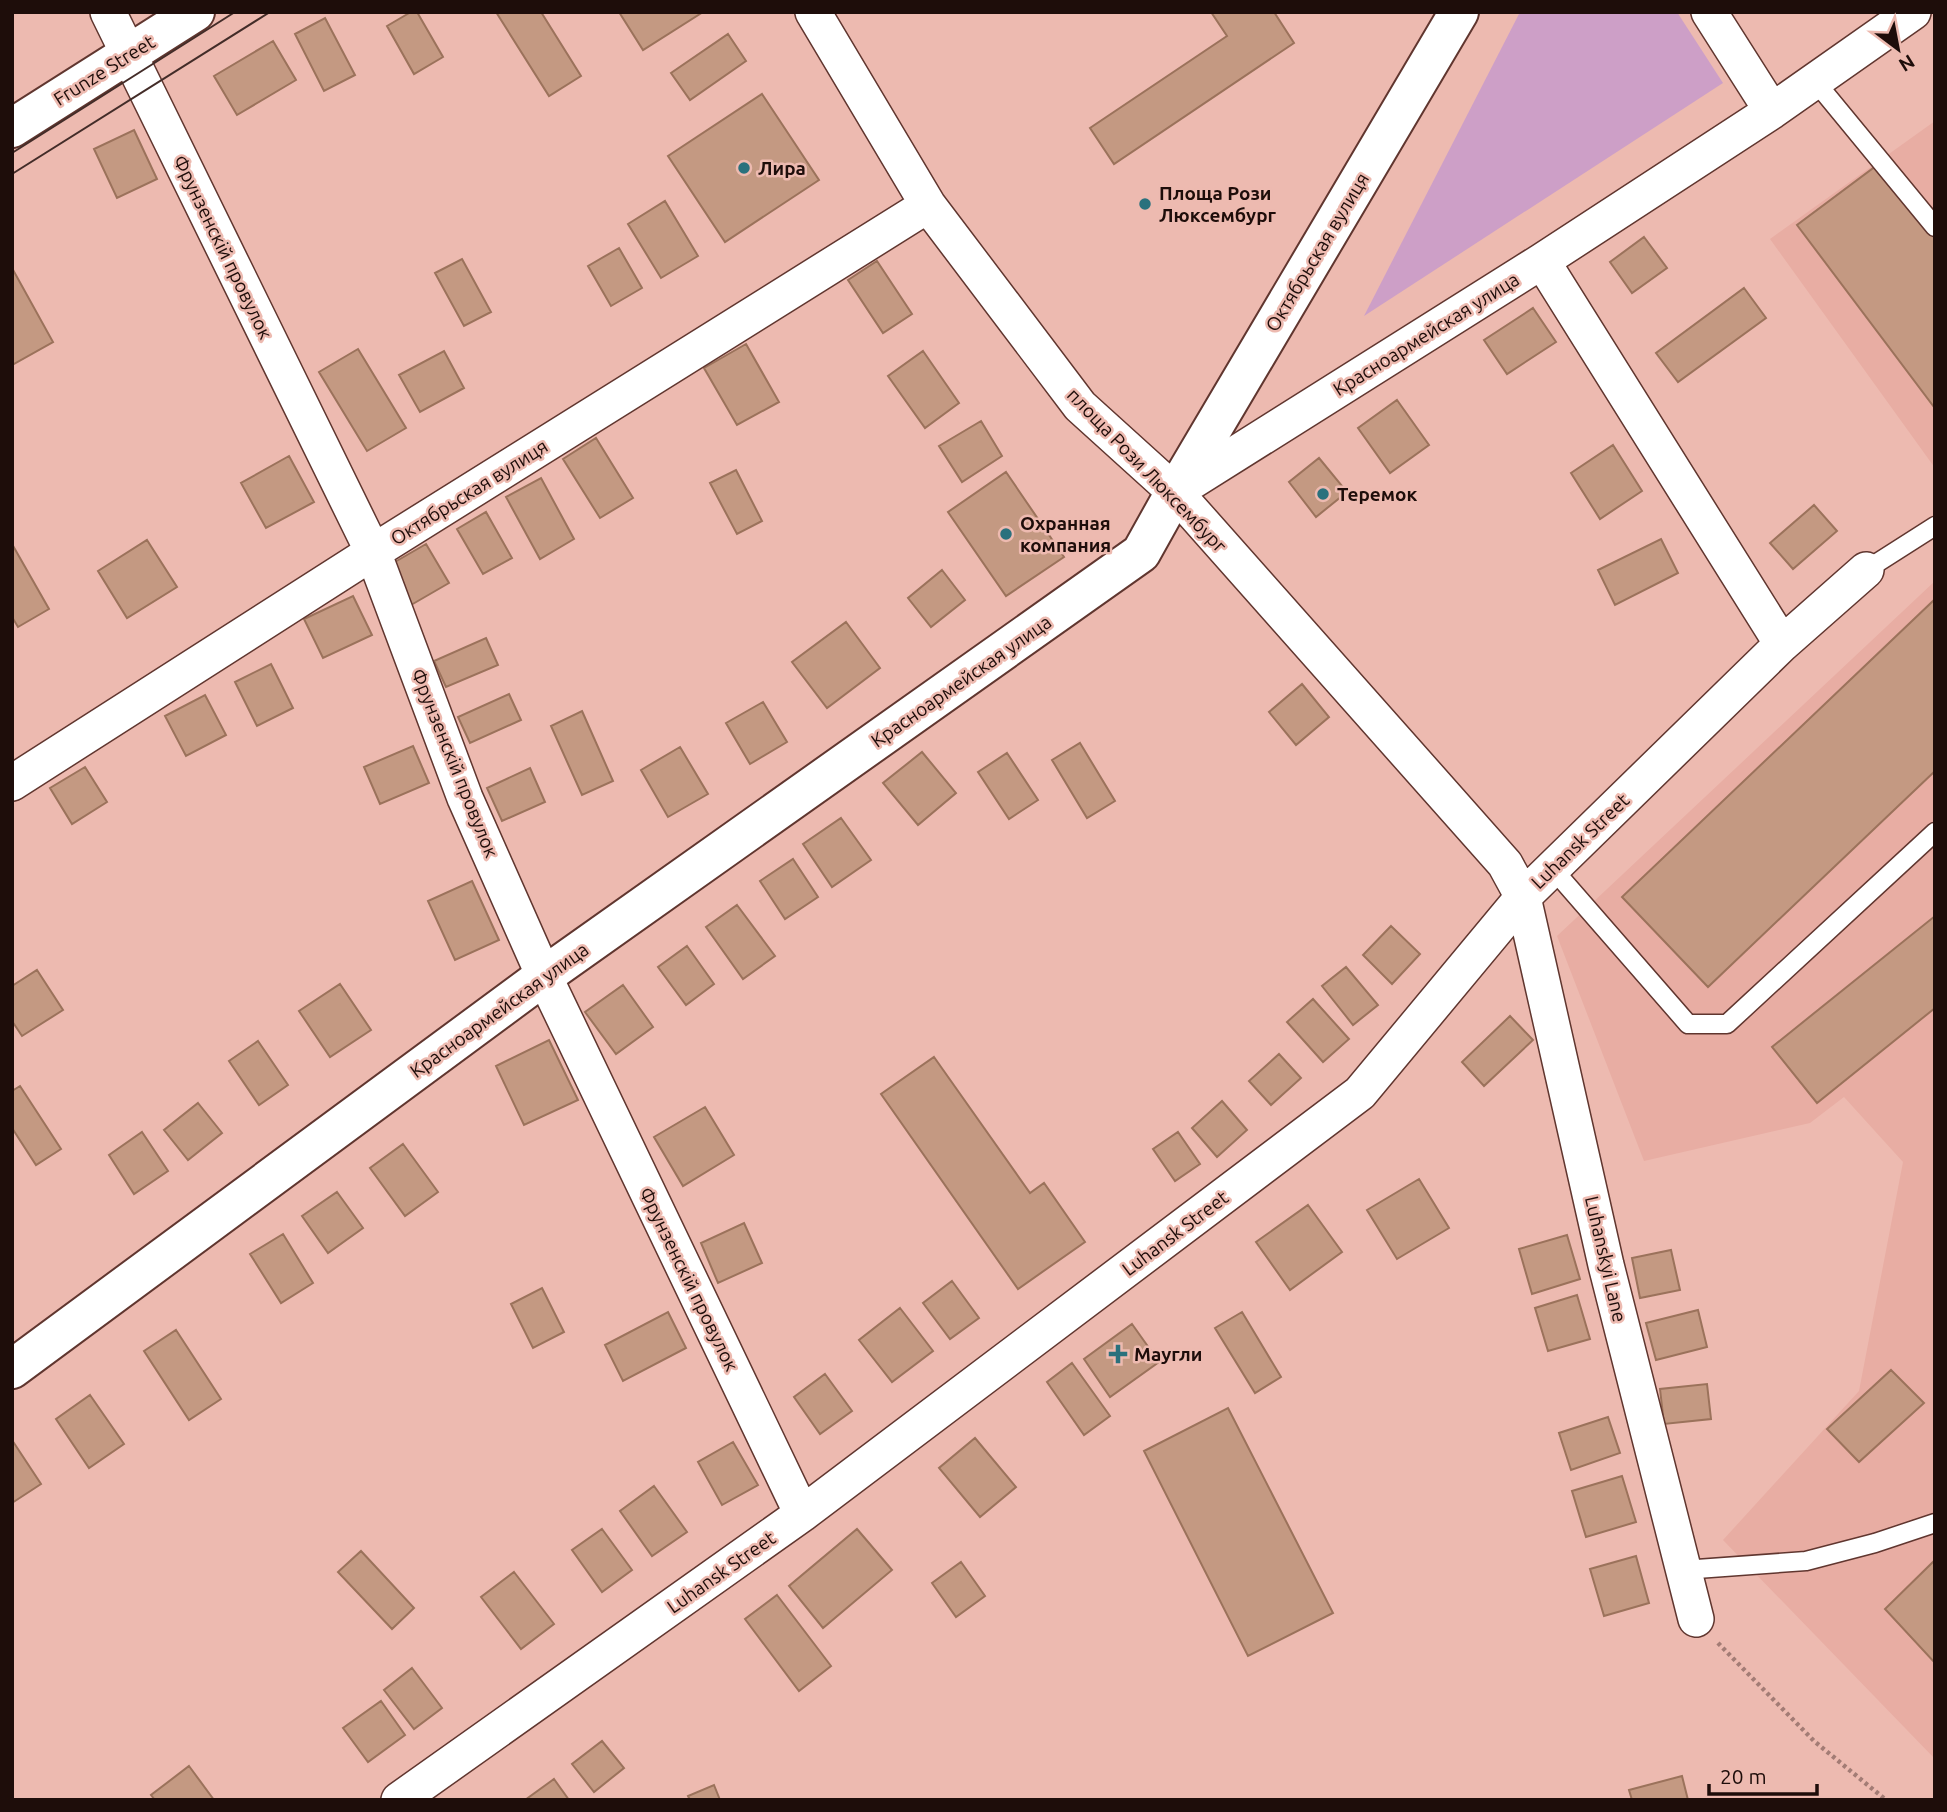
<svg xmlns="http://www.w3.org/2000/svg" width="1947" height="1812" font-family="Ubuntu,sans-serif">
<rect width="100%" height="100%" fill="#edbab0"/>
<!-- built -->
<path fill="#e8ada3" d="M1935,121V468L1770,239Z
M1935,581V1759L1723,1540L1859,1391L1903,1162L1844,1097L1810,1123L1644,1161L1557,936Z"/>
<!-- green -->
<path fill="#cd9fc7" d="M1520,12H1677L1723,83L1364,316Z"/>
<!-- building -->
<path fill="#c49982" stroke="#9b725b" stroke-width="2" d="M411,12H417L443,57L414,74L387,26Z
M496,12H541L581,76L549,96Z
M619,12H703L643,50Z
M1211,12H1274L1294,43L1114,164L1090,128L1227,36Z
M325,18L355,75L324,91L295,34Z
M728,34L746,61L690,100L671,73Z
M273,41L296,80L237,115L214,76Z
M762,94L819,180L725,242L668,156Z
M134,130L157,179L117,198L94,149Z
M1880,163L1935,235L1934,407L1797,225Z
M665,201L698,256L661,278L628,224Z
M1644,237L1667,268L1632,293L1610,262Z
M619,248L642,288L611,306L588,266Z
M462,259L491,312L464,326L435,273Z
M877,261L912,314L883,333L848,280Z
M12,268L53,342L12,365Z
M1744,288L1766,318L1678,382L1656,353Z
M1533,308L1556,342L1507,374L1484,340Z
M746,344L779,402L737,425L704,368Z
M358,349L406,428L367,451L319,372Z
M444,351L464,388L420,412L399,375Z
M923,351L959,403L925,428L888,376Z
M1397,400L1429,445L1390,473L1358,428Z
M981,421L1002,456L962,482L939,446Z
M596,438L633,498L600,518L563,459Z
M1613,445L1642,491L1600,519L1571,473Z
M289,456L314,502L266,528L241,483Z
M1319,458L1347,492L1316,517L1289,482Z
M736,470L762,521L737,534L710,483Z
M1006,472L1064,557L1006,596L948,512Z
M541,478L574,539L540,559L506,497Z
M1814,505L1837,531L1793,569L1770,543Z
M486,512L512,558L483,574L457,529Z
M1661,539L1678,573L1615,605L1598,570Z
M147,540L177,587L127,618L98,571Z
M12,544L49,609L18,627L12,617Z
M426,544L449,583L411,605L388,566Z
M942,570L965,600L931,627L908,598Z
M353,596L372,635L323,658L304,619Z
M1933,601L1935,603V771L1708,987L1622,897Z
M846,622L880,668L827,708L792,662Z
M486,638L498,665L446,687L434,661Z
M271,664L293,708L257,726L235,682Z
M1302,684L1329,717L1296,745L1269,712Z
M509,694L521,720L470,743L458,717Z
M205,695L226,735L186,756L165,716Z
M763,702L787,742L750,764L726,723Z
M582,711L613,781L582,795L551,726Z
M1080,743L1115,801L1087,818L1052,760Z
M413,746L429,783L380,804L364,767Z
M680,747L708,794L668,817L641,770Z
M922,752L956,793L918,825L883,783Z
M1007,753L1038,800L1009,819L978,772Z
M85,767L107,802L72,824L50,788Z
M530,768L545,802L502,821L487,788Z
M841,818L871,860L832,887L803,844Z
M793,859L818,897L785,919L760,881Z
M472,881L499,940L455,960L428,901Z
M737,905L775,956L743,979L706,927Z
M1935,916V1008L1817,1103L1772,1047Z
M1391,926L1420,954L1392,984L1363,955Z
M687,946L714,984L686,1005L658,967Z
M1346,967L1378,1005L1353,1025L1322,986Z
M37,970L63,1010L22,1036L12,1021V986Z
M340,984L371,1030L330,1057L299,1011Z
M623,985L653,1027L616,1054L585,1012Z
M1313,999L1349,1039L1323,1062L1287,1022Z
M1510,1016L1533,1040L1484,1086L1462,1062Z
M549,1040L578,1100L524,1125L496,1066Z
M258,1041L288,1085L259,1105L229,1061Z
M1279,1054L1301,1078L1271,1105L1249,1081Z
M934,1057L1030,1193L1044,1183L1085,1242L1018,1289L881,1094Z
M20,1086L61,1149L36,1165L12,1128V1091Z
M1222,1101L1247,1130L1217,1157L1192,1128Z
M198,1103L222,1133L188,1160L164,1130Z
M705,1107L734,1155L683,1186L654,1137Z
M142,1132L168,1171L134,1194L109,1155Z
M1178,1132L1200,1164L1175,1181L1153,1149Z
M403,1144L438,1192L405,1216L370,1168Z
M1419,1179L1449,1228L1397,1259L1367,1210Z
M337,1192L363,1228L328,1253L302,1216Z
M1308,1205L1342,1252L1290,1290L1256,1242Z
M744,1223L762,1263L718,1283L701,1243Z
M283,1234L313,1283L281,1303L250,1254Z
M1567,1235L1580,1279L1532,1294L1519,1249Z
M1671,1250L1680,1290L1640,1298L1632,1258Z
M952,1281L979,1318L950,1339L923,1303Z
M542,1288L564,1332L533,1348L511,1304Z
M1577,1295L1590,1339L1548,1351L1535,1308Z
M900,1308L933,1351L892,1382L859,1340Z
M1698,1310L1707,1347L1656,1360L1646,1323Z
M668,1312L686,1348L623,1381L605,1345Z
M1242,1312L1281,1377L1255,1393L1215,1328Z
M1132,1324L1159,1362L1110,1397L1084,1359Z
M176,1330L221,1399L189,1420L144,1351Z
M1072,1363L1110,1416L1084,1435L1047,1382Z
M1891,1370L1924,1403L1859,1462L1827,1429Z
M825,1374L852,1411L820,1434L794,1397Z
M1707,1384L1711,1419L1664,1424L1660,1389Z
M90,1395L124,1444L89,1468L56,1419Z
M1228,1408L1333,1613L1248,1656L1144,1451Z
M1608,1417L1620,1453L1571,1470L1559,1433Z
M975,1438L1016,1487L980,1517L939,1468Z
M12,1440L41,1484L12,1503Z
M733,1442L758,1485L722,1505L698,1462Z
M1622,1476L1636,1522L1586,1537L1572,1491Z
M654,1486L687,1532L652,1556L620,1511Z
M602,1529L632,1570L602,1592L572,1550Z
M857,1529L892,1570L823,1628L789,1586Z
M361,1551L414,1608L392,1629L338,1572Z
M1636,1556L1649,1603L1604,1616L1590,1569Z
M1935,1560V1663L1885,1609Z
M961,1562L985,1596L956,1617L932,1583Z
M514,1572L554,1624L521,1649L481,1597Z
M777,1595L831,1666L799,1691L745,1619Z
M412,1668L442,1708L414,1729L384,1690Z
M381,1701L405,1735L368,1762L343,1728Z
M602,1741L624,1768L594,1792L572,1764Z
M189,1766L214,1800H155L151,1795Z
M1682,1776L1688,1800H1632L1629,1790Z
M554,1779L569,1800H525Z
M714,1785L720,1800H690L688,1796Z"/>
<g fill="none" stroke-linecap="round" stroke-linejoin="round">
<!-- service casing -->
<g stroke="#60362f" stroke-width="21">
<path id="service" d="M1814,80L1935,227
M1866,570L1935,526
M1552,868L1688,1024H1727L1935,832
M1683,1570L1806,1561L1875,1543L1935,1523"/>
</g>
<!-- minor casing -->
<g stroke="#60362f" stroke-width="38">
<path id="minor" d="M108,12L373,552L465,798L544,976L802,1514
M813,12L928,205L1080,406L1175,492L1505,864L1523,897L1606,1265L1696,1619
M1709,12L1772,111
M1542,261L1782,644
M1175,492L1542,261L1772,111L1913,12
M12,783L373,552L928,205
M399,1800L802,1514L1360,1093L1523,897L1782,644L1866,570"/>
</g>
<!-- tertiary casing -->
<g stroke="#60362f" stroke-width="42">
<path id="tertiary" d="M12,128L195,12
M12,1369L544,976L1141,553L1175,492L1459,12"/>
</g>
<!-- path -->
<path stroke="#a37c75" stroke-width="4.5" stroke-dasharray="3.5 3.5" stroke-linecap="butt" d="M1718,1643L1814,1741L1886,1800"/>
<!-- service -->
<use href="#service" stroke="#fff" stroke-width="18"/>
<!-- minor -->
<use href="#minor" stroke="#fff" stroke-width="35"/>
<!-- tertiary -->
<use href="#tertiary" stroke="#fff" stroke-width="38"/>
<!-- tram -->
<path stroke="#432c28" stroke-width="2" d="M12,153L235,12
M12,174L270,12"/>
</g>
<!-- markers -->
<g fill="#2a717d" stroke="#edbab0" stroke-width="2.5">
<circle cx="744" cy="168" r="7"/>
<circle cx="1145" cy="204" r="7"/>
<circle cx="1323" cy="494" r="7"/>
<circle cx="1006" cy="534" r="7"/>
<path d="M1114.5 1343.5h7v7h7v7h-7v7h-7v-7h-7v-7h7z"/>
</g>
<g text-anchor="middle" stroke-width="5" stroke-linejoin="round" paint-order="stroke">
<!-- street labels -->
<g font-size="19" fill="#1e0d0a" stroke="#edbab0">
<text transform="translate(104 70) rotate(-32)" y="7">Frunze Street</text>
<text transform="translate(223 247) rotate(64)" y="7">Фрунзенскій провулок</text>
<text transform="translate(1317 252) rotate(-59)" y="7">Октябрьская вулиця</text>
<text transform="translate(1426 334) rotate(-32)" y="7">Красноармейская улица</text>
<text transform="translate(1147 470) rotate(46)" y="7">площа Рози Люксембург</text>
<text transform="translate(469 492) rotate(-32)" y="7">Октябрьская вулиця</text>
<text transform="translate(961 681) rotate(-35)" y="7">Красноармейская улица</text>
<text transform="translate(455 763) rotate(68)" y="7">Фрунзенскій провулок</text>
<text transform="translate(1580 841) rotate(-44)" y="7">Luhansk Street</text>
<text transform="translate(499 1010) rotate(-36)" y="7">Красноармейская улица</text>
<text transform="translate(1175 1233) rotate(-37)" y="7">Luhansk Street</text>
<text transform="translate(1606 1259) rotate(77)" y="7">Luhanskyi Lane</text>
<text transform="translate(689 1279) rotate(64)" y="7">Фрунзенскій провулок</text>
<text transform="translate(721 1572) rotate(-35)" y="7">Luhansk Street</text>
</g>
<!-- poi labels -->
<g font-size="19" font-weight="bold" fill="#1e0d0a" stroke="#edbab0" text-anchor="start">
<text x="758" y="175">Лира</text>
<text x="1159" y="200">Площа Рози<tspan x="1159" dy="22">Люксембург</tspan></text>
<text x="1337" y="501">Теремок</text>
<text x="1020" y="530">Охранная<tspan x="1020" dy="22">компания</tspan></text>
<text x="1134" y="1361">Маугли</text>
</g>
</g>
<!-- border -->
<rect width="1947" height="1812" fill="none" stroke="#1e0d0a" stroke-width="28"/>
<!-- north arrow -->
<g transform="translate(1898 49) rotate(148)" stroke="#edbab0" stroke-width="5" paint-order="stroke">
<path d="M0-5L12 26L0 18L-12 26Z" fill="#1e0d0a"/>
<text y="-10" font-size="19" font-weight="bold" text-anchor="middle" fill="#1e0d0a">N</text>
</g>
<!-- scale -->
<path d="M1709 1784v10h108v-10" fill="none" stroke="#1e0d0a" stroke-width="3.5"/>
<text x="1720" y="1784" font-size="21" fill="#1e0d0a" stroke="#edbab0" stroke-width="5" paint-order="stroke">20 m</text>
</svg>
